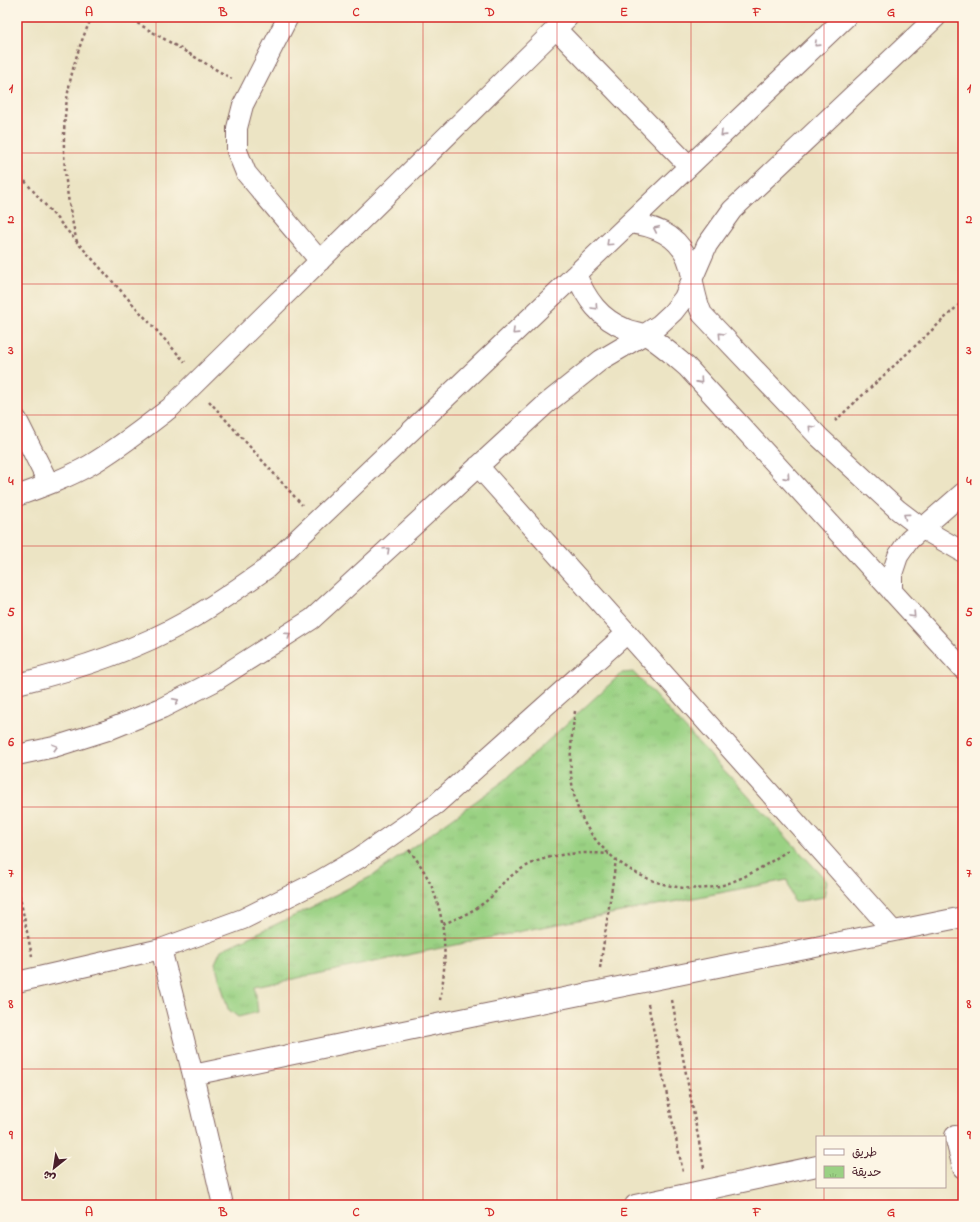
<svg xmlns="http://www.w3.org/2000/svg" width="980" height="1222" font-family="'Indie Flower','Playpen Sans Arabic',sans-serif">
<defs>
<pattern id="park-tufts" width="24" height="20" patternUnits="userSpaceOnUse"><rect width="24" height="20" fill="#9ad183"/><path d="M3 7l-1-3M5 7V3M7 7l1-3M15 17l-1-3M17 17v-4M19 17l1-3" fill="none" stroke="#86b371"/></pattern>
</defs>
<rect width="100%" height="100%" fill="#fcf5e5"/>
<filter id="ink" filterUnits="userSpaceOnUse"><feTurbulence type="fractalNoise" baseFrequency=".025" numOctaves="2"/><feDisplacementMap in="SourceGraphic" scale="8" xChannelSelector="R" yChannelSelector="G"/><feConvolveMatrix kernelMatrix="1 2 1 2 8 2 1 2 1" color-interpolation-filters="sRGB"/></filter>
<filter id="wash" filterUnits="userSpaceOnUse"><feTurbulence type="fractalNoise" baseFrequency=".012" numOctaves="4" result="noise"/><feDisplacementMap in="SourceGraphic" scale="16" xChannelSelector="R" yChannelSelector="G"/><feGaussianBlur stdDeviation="0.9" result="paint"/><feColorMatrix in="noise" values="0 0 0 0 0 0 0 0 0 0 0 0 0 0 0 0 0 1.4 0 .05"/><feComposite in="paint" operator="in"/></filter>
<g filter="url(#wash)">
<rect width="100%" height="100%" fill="#ece4c4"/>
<!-- park -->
<path fill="url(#park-tufts)" stroke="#727857" d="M633,672L827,881L824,897L794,902L787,880L527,930L255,987L258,1012L238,1017L228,1009L215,963L221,950L296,915L374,875L505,780L622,673Z"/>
</g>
<g filter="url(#ink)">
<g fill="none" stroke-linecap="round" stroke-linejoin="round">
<!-- minor casing -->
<g stroke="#836461" stroke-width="22">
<path id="minor" d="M288,17L243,105L237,128V151L246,173L320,261
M556,29L689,166
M630,223C655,226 681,236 689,264C694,282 694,296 702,314L819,437L898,510L923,529L963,552
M576,274C586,299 600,319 626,329C632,332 640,332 646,335C661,344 674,356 687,367L963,669
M17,420L49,484
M478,466L893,931
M17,496C42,487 67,478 90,465C119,448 144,428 170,408L568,17
M892,592V574L898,556L909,540L963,493
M17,684C76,670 134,651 187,621C214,606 240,587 266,569L846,17
M17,755L54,747L108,730L162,708L213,682L312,619L546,404L601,360L645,334L659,325L673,312L684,298L707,245L732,210L936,17
M161,949L193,1075L223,1205
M17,982L161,949L243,919L321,880L359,858L436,804L626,634
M193,1075L432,1025L963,917
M955,1136L963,1168
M635,1205L817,1166"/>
</g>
<!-- path -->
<path stroke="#836461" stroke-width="2.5" stroke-dasharray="3 3" stroke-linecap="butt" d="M127,17L232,79
M17,172L77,242L185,362
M77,242C58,165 57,90 92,17
M209,401L302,505
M835,421L963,301
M575,711C571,742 567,771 576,802C592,861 667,903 726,884C750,876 769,863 790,849
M409,850C445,892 450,948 440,1000
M17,883L32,956
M443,924C461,917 479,909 493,895C497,890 501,885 505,881C535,854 571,851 609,854
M600,968L616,860
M672,1000L704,1168
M648,1004L683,1172"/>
<!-- minor -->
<use href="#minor" stroke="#fff" stroke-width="20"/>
</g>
<!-- one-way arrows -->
<defs><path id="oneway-chevron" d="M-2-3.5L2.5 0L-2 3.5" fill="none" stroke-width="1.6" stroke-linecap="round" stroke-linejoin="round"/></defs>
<g stroke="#ae9aa0">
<use href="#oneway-chevron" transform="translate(817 44) rotate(136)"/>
<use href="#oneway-chevron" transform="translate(723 134) rotate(136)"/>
<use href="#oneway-chevron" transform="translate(656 229) rotate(-155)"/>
<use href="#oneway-chevron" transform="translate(609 243) rotate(137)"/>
<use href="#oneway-chevron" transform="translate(595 307) rotate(47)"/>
<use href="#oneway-chevron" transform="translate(515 332) rotate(136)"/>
<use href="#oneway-chevron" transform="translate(721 335) rotate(-134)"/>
<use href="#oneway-chevron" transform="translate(700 381) rotate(48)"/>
<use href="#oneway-chevron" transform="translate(811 428) rotate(-134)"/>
<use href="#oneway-chevron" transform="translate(787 477) rotate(48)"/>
<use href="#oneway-chevron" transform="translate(906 516) rotate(-143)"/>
<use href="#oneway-chevron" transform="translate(387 550) rotate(-43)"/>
<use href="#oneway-chevron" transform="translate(913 615) rotate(47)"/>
<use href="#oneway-chevron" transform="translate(288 635) rotate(-34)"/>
<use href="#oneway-chevron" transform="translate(176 701) rotate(-27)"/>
<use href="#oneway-chevron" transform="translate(55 747) rotate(-16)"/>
</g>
</g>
<!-- grid -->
<path fill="none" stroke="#d62828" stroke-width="1" stroke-opacity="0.55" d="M156,17V1205M289,17V1205M423,17V1205M557,17V1205M691,17V1205M824,17V1137M17,153H963M17,284H963M17,415H963M17,546H963M17,676H963M17,807H963M17,938H963M17,1069H963M824,1187V1205"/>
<!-- margin -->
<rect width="980" height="1222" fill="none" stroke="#fcf5e5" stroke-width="44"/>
<!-- legend -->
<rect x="816" y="1136" width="130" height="52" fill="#fcf5e5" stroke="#b59f9b"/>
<rect x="824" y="1149" width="20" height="6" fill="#ffffff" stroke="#b59f9b"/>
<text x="852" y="1156" font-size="12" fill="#4a1f2b">طريق</text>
<rect x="824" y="1166" width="20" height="12" fill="url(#park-tufts)" stroke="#b59f9b"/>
<text x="852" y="1176" font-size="12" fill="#4a1f2b">حديقة</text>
<!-- north arrow -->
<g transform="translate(54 1168) rotate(210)" stroke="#fcf5e5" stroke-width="3" paint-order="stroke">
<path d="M0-3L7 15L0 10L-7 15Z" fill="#4a1f2b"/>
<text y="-6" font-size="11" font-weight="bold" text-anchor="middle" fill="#4a1f2b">ش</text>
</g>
<rect x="22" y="22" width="936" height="1178" fill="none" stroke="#d62828" stroke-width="1.5"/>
<g font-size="13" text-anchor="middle" font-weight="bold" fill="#d62828">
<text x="89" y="16">A</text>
<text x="223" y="16">B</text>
<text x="356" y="16">C</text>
<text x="490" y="16">D</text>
<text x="624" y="16">E</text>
<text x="757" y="16">F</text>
<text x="891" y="16">G</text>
<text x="11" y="92">1</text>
<text x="969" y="92">1</text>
<text x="11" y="223">2</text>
<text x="969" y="223">2</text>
<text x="11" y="354">3</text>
<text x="969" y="354">3</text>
<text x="11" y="485">4</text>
<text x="969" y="485">4</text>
<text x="11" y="616">5</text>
<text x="969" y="616">5</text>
<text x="11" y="746">6</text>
<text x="969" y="746">6</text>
<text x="11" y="877">7</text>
<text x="969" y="877">7</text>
<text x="11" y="1008">8</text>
<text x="969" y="1008">8</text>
<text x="11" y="1139">9</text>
<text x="969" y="1139">9</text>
<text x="89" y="1216">A</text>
<text x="223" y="1216">B</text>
<text x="356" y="1216">C</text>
<text x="490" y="1216">D</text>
<text x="624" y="1216">E</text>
<text x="757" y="1216">F</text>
<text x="891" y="1216">G</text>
</g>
</svg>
